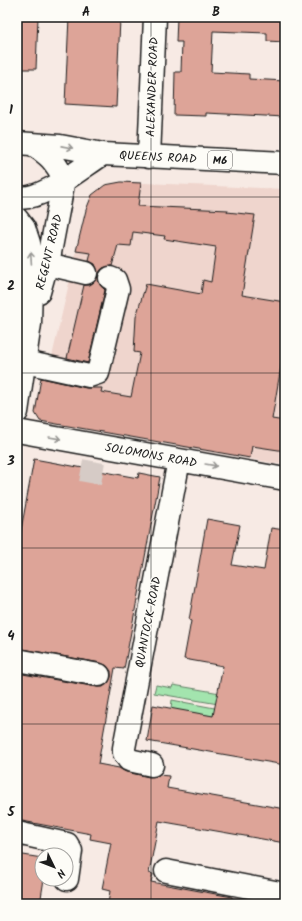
<svg xmlns="http://www.w3.org/2000/svg" width="302" height="921" font-family="Kalam,sans-serif">
<rect width="100%" height="100%" fill="#f7eae4"/>
<filter id="ink" filterUnits="userSpaceOnUse"><feTurbulence type="fractalNoise" baseFrequency=".025" numOctaves="2"/><feDisplacementMap in="SourceGraphic" scale="8" xChannelSelector="R" yChannelSelector="G"/><feConvolveMatrix kernelMatrix="1 2 1 2 8 2 1 2 1" color-interpolation-filters="sRGB"/></filter>
<g filter="url(#ink)">
<!-- built -->
<path fill="#efd5cd" d="M121,182L285,189V465L176,446L178,434L156,431L154,441L40,421L35,413L41,377L47,378L86,210L92,195Z"/>
<!-- green -->
<path fill="#a3e4ae" stroke="#608065" d="M156,685L172,688L173,685L232,695L230,706L154,693Z
M172,700L225,710L223,718L171,709Z"/>
<!-- building -->
<path fill="#dda498" stroke="#1c1c1c" d="M17,17H38L36,69H17Z
M69,17L120,19L116,107L65,104Z
M177,17H285V42L267,41V33L213,31L211,72L249,74V79L285,81V117L206,113V116L174,115L175,72H181L182,42H176Z
M121,182L141,183L138,206L228,210L227,212L255,215L242,295L285,302L282,343H285L272,419L285,421V451L252,446L250,458L40,421L35,413L41,378L86,388H102L101,392L131,397L140,353L134,352L136,317L146,284L201,294L203,280L211,282L216,247L164,239L165,236L133,232L131,246L118,245L112,266L103,268L98,275L95,264L89,261L91,253L76,251L86,210L92,195L105,185Z
M98,276L100,285L105,290L88,363L67,358L84,285H90L95,281Z
M34,459L138,478L139,473L160,477L124,669L115,668L98,764L119,768L126,772L149,777L159,775L169,776L167,788L285,809V843L159,821L149,873L153,874L151,882L232,897V904H108L110,891L102,889L111,843L90,839L91,834L17,820V673L97,687H103L108,683L111,677V671L107,666L101,663L17,648V552Z
M207,519L240,525L232,565L264,570L271,528L285,530V765L147,741L153,705L213,716L223,666L184,659L191,621L189,620Z
M17,854L42,858V879H44L40,904H17Z"/>
<g fill="none" stroke-linecap="round" stroke-linejoin="round">
<!-- minor-tunnel -->
<path stroke="#d6cbc6" stroke-width="22" stroke-dasharray="22 11" stroke-linecap="butt" d="M90,483L97,445"/>
<!-- minor casing -->
<g stroke="#1c1c1c" stroke-width="25">
<path id="minor" d="M149,157L155,17
M47,264L86,273
M25,362L89,376L98,373L118,289L115,280L110,278
M17,431L285,479
M17,660L99,675
M152,765L129,760L124,753V748L179,460
M17,833L67,844L71,851L67,879
M166,871L285,894"/>
</g>
<!-- major casing -->
<g stroke="#1c1c1c" stroke-width="25">
<path id="major" d="M17,143L60,146L103,154L285,163
M32,144C49,155 55,161 64,179
M17,197C40,203 82,167 103,154
M17,219L24,228L29,243L31,280L30,324L17,412
M39,292L50,253L64,179"/>
</g>
<!-- minor -->
<use href="#minor" stroke="#fdfcf7" stroke-width="22"/>
<!-- major -->
<use href="#major" stroke="#fdfcf7" stroke-width="22"/>
</g>
<!-- one-way arrows -->
<defs><path id="oneway-shaft" d="M-6 0H5M1.5-3L5.5 0L1.5 3" fill="none" stroke-width="1.6" stroke-linecap="round" stroke-linejoin="round"/></defs>
<g stroke="#989794">
<use href="#oneway-shaft" transform="translate(67 147) rotate(11)"/>
<use href="#oneway-shaft" transform="translate(31 258) rotate(-94)"/>
<use href="#oneway-shaft" transform="translate(55 438) rotate(10)"/>
<use href="#oneway-shaft" transform="translate(211 465) rotate(10)"/>
</g>
</g>
<!-- grid -->
<path fill="none" stroke="#1c1c1c" stroke-width="1" stroke-opacity="0.55" d="M151,17V904M17,197H285M17,373H285M17,548H285M17,724H285"/>
<g text-anchor="middle" stroke-width="3" stroke-linejoin="round" paint-order="stroke">
<!-- shield labels -->
<rect fill="#fdfcf7" stroke="#605f5e" stroke-width="1" x="208" y="151" width="24" height="18" rx="3"/>
<g font-size="11" font-weight="bold" fill="#1c1c1c">
<text x="220" y="164">M6</text>
</g>
<!-- street labels -->
<g font-size="12" fill="#1c1c1c" stroke="#fdfcf7">
<text transform="translate(152 87) rotate(-88)" y="4">ALEXANDER ROAD</text>
<text transform="translate(158 157) rotate(3)" y="4">QUEENS ROAD</text>
<text transform="translate(49 252) rotate(-76)" y="4">REGENT ROAD</text>
<text transform="translate(151 455) rotate(10)" y="4">SOLOMONS ROAD</text>
<text transform="translate(148 622) rotate(-79)" y="4">QUANTOCK ROAD</text>
</g>
</g>
<!-- margin -->
<rect width="302" height="921" fill="none" stroke="#fdfcf7" stroke-width="44"/>
<!-- north arrow -->
<g transform="translate(54 867) rotate(133)"><circle r="19" fill="#fdfcf7" stroke="#a3a29f"/>
<path d="M0-3L7 15L0 10L-7 15Z" fill="#1c1c1c"/>
<text y="-6" font-size="11" font-weight="bold" text-anchor="middle" fill="#1c1c1c">N</text>
</g>
<rect x="22" y="22" width="258" height="877" fill="none" stroke="#1c1c1c" stroke-width="1.5"/>
<g font-size="13" text-anchor="middle" font-weight="bold" fill="#1c1c1c">
<text x="86" y="16">A</text>
<text x="216" y="16">B</text>
<text x="11" y="114">1</text>
<text x="11" y="290">2</text>
<text x="11" y="465">3</text>
<text x="11" y="640">4</text>
<text x="11" y="816">5</text>
</g>
</svg>
